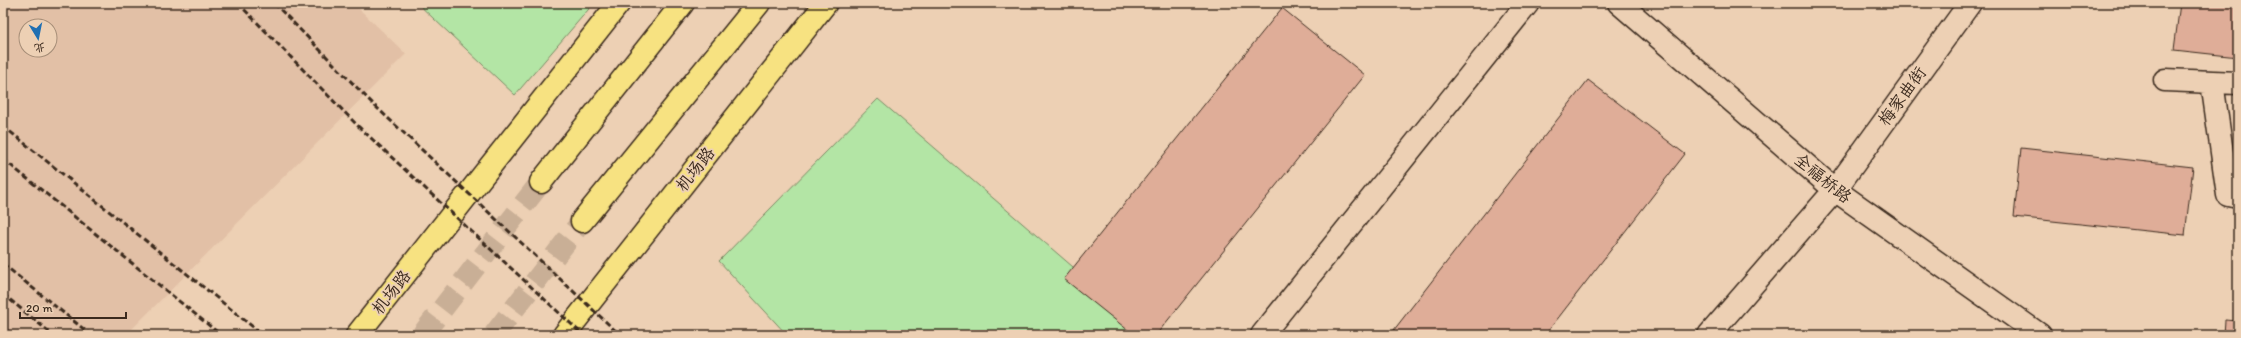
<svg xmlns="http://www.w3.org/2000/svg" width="2241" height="338" font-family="Itim,'LXGW WenKai TC',sans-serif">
<rect width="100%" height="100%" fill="#edd0b4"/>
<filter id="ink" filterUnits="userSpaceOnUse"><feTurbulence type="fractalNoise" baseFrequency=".025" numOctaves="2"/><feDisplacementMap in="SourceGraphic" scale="8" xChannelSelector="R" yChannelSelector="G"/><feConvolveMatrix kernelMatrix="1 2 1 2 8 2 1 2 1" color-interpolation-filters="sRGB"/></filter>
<g filter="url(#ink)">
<!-- built -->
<path fill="#e2c0a6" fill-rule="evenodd" d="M3,3H353L406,54L126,335H3ZM26,26H50V50H26Z"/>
<!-- green -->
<path fill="#b3e5a5" stroke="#778862" d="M417,3H594L515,95Z
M878,99L1152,335H787L719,261Z"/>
<!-- building -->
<path fill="#dfad98" stroke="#3b2a1e" d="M2180,3H2238V57L2174,50Z
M1282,8L1365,75L1156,335H1134L1064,279Z
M1588,80L1685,154L1545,335H1390Z
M2021,148L2193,167L2185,235L2014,217Z
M2225,320L2238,321V335H2224Z"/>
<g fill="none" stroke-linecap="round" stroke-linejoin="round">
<!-- major-tunnel -->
<path stroke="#c9af96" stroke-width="22" stroke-dasharray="22 11" stroke-linecap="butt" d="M422,335L541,182
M494,335L582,221"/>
<!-- minor casing -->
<g stroke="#3b2a1e" stroke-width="25">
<path id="minor" d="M1619,3L1835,190L2040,335
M2165,80L2238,83
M2212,82L2228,195L2238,197
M1262,335L1528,3
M1709,335L1835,190L1970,3"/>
</g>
<!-- major casing -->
<g stroke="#3b2a1e" stroke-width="25">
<path id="major" d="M541,182L683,3
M582,221L759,3
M357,335L619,3
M564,335L826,3"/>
</g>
<!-- minor -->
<use href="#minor" stroke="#edd0b4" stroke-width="22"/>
<!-- major -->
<use href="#major" stroke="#f7e281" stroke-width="22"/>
<!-- rail -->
<path stroke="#3b2a1e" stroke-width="3" stroke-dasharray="6 3" stroke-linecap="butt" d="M238,3L358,126L583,335
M274,3L375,106L620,335
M3,126L263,335
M3,159L221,335
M3,264L91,335
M3,294L53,335
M3,328L12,335"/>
</g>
</g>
<g text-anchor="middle" stroke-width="3.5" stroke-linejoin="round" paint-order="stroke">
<!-- street labels -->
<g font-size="17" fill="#3b2a1e" stroke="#edd0b4">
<text transform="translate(1902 96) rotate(-54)" y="6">梅家曲街</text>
<text transform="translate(695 169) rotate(-52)" y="6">机场路</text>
<text transform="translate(1823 178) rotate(39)" y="6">全福桥路</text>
<text transform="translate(391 292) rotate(-52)" y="6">机场路</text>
</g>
</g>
<!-- margin -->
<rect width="2241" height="338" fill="none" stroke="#edd0b4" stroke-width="16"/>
<rect x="8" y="8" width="2225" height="322" fill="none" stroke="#3b2a1e" stroke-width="1.5" filter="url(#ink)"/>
<!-- north arrow -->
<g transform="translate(38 38) rotate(170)"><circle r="19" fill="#edd0b4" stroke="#a68e78"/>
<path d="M0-3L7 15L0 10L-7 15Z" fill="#1f6fb2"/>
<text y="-6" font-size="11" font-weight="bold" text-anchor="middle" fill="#3b2a1e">北</text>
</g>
<!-- scale -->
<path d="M20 312v6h106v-6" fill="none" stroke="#3b2a1e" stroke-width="2"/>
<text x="26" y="312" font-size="12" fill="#3b2a1e" stroke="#edd0b4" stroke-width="3" paint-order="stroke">20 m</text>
</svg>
